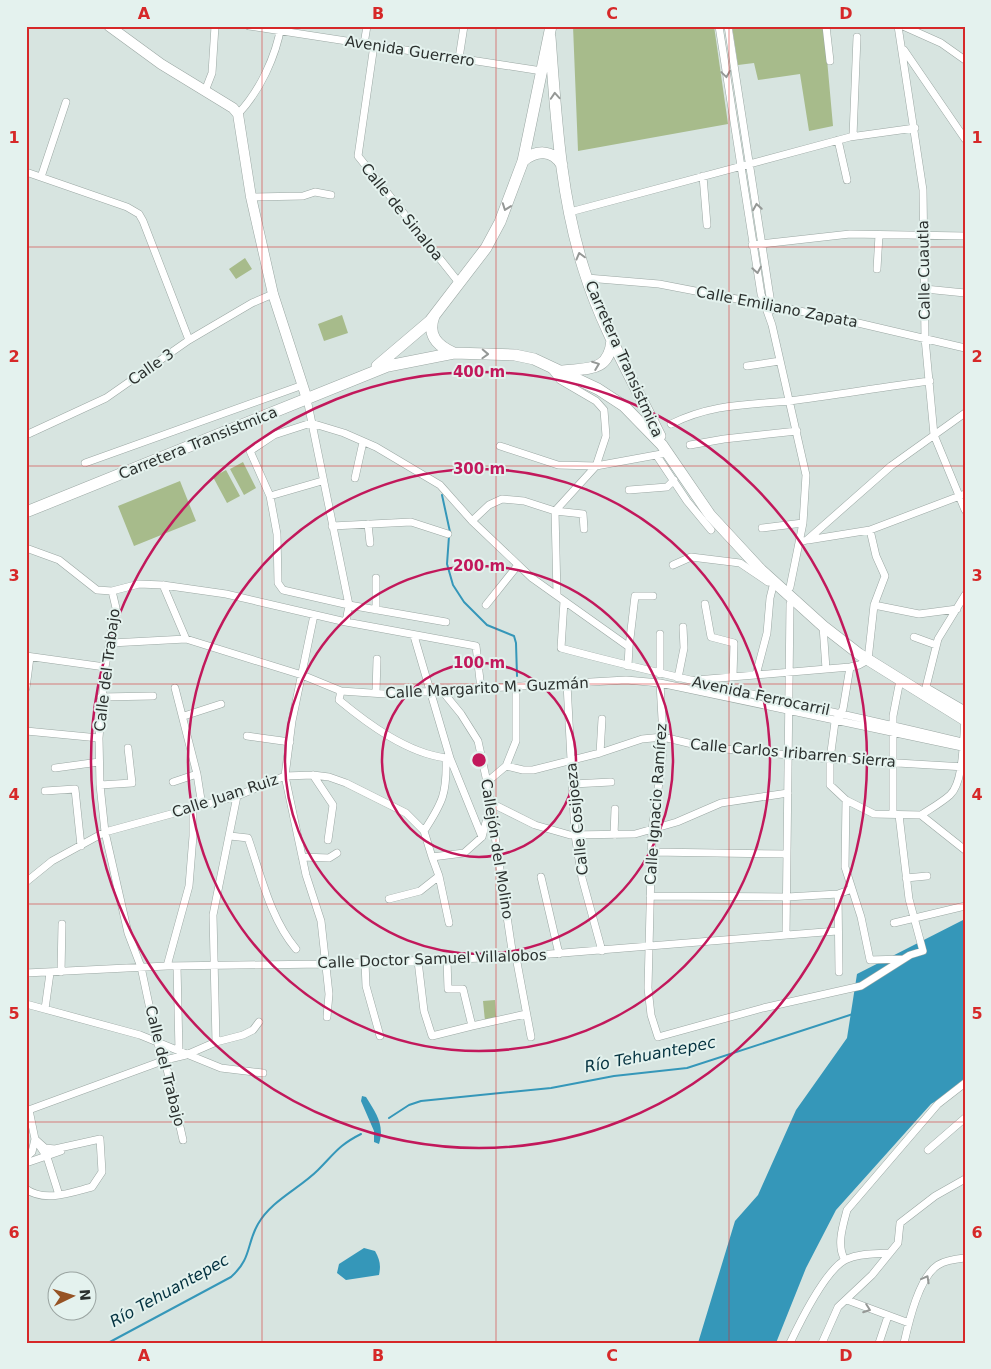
<svg xmlns="http://www.w3.org/2000/svg" width="991" height="1369" font-family="'DejaVu Sans',sans-serif">
<rect width="100%" height="100%" fill="#d7e4e0"/>
<!-- green -->
<path fill="#a7bb8b" d="M573,26H714L728,124L578,151Z
M732,26H824L833,126L809,131L800,74L758,80L754,63L738,65Z
M245,258L252,269L236,279L229,269Z
M342,315L348,333L324,341L318,324Z
M243,462L256,488L244,495L230,469Z
M226,470L240,496L227,503L213,477Z
M180,481L196,521L134,546L118,506Z
M495,1000L496,1019L485,1021L483,1001Z"/>
<!-- water -->
<path fill="#3597b9" d="M965,919V1083L931,1104L836,1210L806,1268L776,1343H698L735,1221L758,1195L796,1110L847,1038L857,974Z
M362,1096L366,1097C376,1113 385,1125 379,1144L374,1142V1131L361,1101Z
M364,1248L375,1251C380,1260 381,1265 379,1275L346,1280L337,1273L339,1264Z"/>
<g fill="none" stroke-linecap="round" stroke-linejoin="round">
<!-- stream -->
<path stroke="#3597b9" stroke-width="2" d="M442,495L450,532
M449,536L447,564L453,585L464,602L487,625L514,636L516,643L517,676
M389,1118L409,1105L421,1101L551,1088L614,1076L687,1068L853,1014
M108,1343L231,1277C252,1258 246,1245 258,1224C272,1200 299,1189 318,1170C335,1153 339,1145 361,1134"/>
<!-- street casing -->
<g stroke="#9ba7a3" stroke-width="8">
<path id="street" d="M249,26L542,71
M719,26L761,294L772,325L806,475L803,523L790,587
M728,26L772,310
M826,26L830,61
M898,26L923,190L925,338L934,435L965,510
M903,26L941,43L965,60
M364,44L367,26
M374,45L358,156L460,284
M904,50L965,139
M459,58L464,26
M205,91L212,73L215,26
M238,114C260,91 276,56 281,26
M853,136L857,37
M838,140L847,180
M26,172L127,207L139,214L143,221L189,340
M703,176L707,225
M41,177L66,102
M251,197L303,196L315,192L331,195
M570,212L850,137L915,128
M752,245L850,234L965,236
M877,269L879,235
M587,278L659,284L841,319L965,348
M925,289L965,293
M747,366L780,361
M552,370L560,380L596,401L604,410L606,436L596,466L555,511L557,595
M307,399L349,605L346,622
M671,424C711,404 746,405 789,401C836,395 883,387 930,381
M26,435L106,398L189,340L252,303L273,294
M690,445L724,439L797,431
M500,446L558,465L596,466L667,453
M657,456L687,501L711,530
M85,463L303,385
M355,478L363,442
M629,490L667,487L674,480
M270,496L322,481
M472,521L489,505L502,499L524,501L555,511L583,514L584,529
M368,524L370,543
M332,526L411,522L448,534
M762,528L803,523
M808,540L870,530L965,494
M800,542L807,540L891,466L965,413
M26,548L59,560L97,590L112,591L139,584L163,585L226,594L346,622L476,646L481,689
M673,565L691,557L740,563L768,582
M376,578V610
M163,585L186,639
M112,591L116,608L105,667L99,738L100,785L105,832L128,933L141,967L157,1042L165,1060L183,1140
M564,601L561,648C693,684 829,709 962,742
M705,604L711,637L734,643L733,676
M486,605L518,565
M874,605L919,614L957,609
M314,615L292,721L285,776L306,875L321,921L329,994L327,1017
M446,622L349,605L283,590L278,583L277,534L270,496L250,451L274,435L311,423L344,433L376,447L440,485L472,521L532,578L629,647L628,666
M823,626L826,669
M414,636L450,758H446C447,793 443,802 424,831
M914,637L936,645
M111,643L186,639L302,675L341,691L385,694L626,680L660,683L962,747
M629,647L635,596H653
M26,656L105,667
M850,667L843,709L835,722L830,759V785L846,800L874,814L921,815L965,850
M660,674V634
M756,675L767,633L770,598L774,582
M678,678L684,648L683,627
M696,680L850,667L859,665L868,660L874,605L885,576L876,556L870,530
M660,683L663,737L662,762L652,830L648,988L651,1015L658,1037L763,1008L861,986L910,955L923,951L909,899L899,815
M567,684L575,835L582,878L602,951
M26,688L30,657
M175,688L197,774L202,806
M927,688L965,710
M341,691L339,700C368,724 407,753 446,758
M443,692L461,714L478,741L487,782L513,957
M376,693L377,659
M924,695L938,639L965,595
M101,697L153,696
M184,716L221,704
M26,731L99,738
M247,736L290,742
M600,753L602,719
M450,758L482,837L489,811
M506,766L523,770H533L600,753L642,739L663,737L705,747L830,759L965,767
M55,768L99,762
M313,775L333,805L328,840
M173,782L197,774
M487,782L506,766L516,741V693
M573,784L611,782
M100,785L132,783L128,748
M45,791L75,789L81,846
M846,800L845,867L861,917L870,960L903,959
M489,802L535,825L570,835L635,834L677,822L721,803L788,793
M893,814V716L900,680
M921,815C930,809 941,803 950,795C964,782 963,739 965,720
M614,835L615,809
M230,836L248,838C261,875 270,918 296,949
M652,852L787,854
M302,857L329,858L337,853
M439,876L449,923
M541,877L559,954
M906,878L927,876
M26,882L52,861L105,832L237,796L285,776L313,775L329,777L346,783L406,813L424,831L432,857L464,853L482,837
M838,894L839,972
M650,896L787,897L838,894L852,889
M389,899L420,891L439,876L432,857
M894,923L965,906
M786,935L790,604
M516,957L531,1037
M447,960L448,989H463L472,1026L526,1014
M418,961L424,1011L432,1036L472,1026
M365,962L366,986L380,1036
M167,966L189,886L193,836V808
M177,966L179,1051
M61,972L62,924
M26,973L167,966L324,964L513,957L837,931
M26,1004L140,1035L221,1068L263,1073
M45,1009L50,973
M216,1042L213,915L237,796
M29,1110L35,1139L47,1157L59,1195
M26,1111L165,1060L186,1055L216,1042L243,1035L253,1030L259,1022
M928,1150L965,1118
M26,1157L32,1152L35,1139
M26,1163L61,1151
M26,1189C45,1203 72,1192 92,1187L102,1172L100,1139L55,1149L45,1148L35,1139
M845,1260C836,1246 843,1225 847,1210L938,1104L965,1083
M847,1300L909,1323
M790,1343C800,1322 826,1268 847,1259C860,1253 875,1254 889,1253
M822,1343L838,1307L872,1275L898,1243L900,1223L935,1196L965,1179
M879,1343L888,1316
M904,1343C909,1321 919,1277 938,1265C946,1260 956,1259 965,1258"/>
</g>
<!-- secondary casing -->
<g stroke="#9ba7a3" stroke-width="11">
<path id="secondary" d="M109,26L161,64L233,108L238,114L251,197L273,294L307,399"/>
</g>
<!-- primary casing -->
<g stroke="#9ba7a3" stroke-width="12">
<path id="primary" d="M550,37C556,115 560,195 584,270C602,328 633,381 660,436
M523,161C536,150 552,149 562,165
M434,316C427,335 437,346 454,353
M377,366L430,321L486,248L500,222L523,161L551,26
M563,371C589,368 609,372 612,340
M26,512L388,366L454,353L515,355L534,359L598,389L624,406L662,445L710,515L761,570L823,626L859,654L965,720"/>
</g>
<!-- street -->
<use href="#street" stroke="#fff" stroke-width="7"/>
<!-- secondary -->
<use href="#secondary" stroke="#fff" stroke-width="10"/>
<!-- primary -->
<use href="#primary" stroke="#fff" stroke-width="11"/>
</g>
<!-- one-way arrows -->
<defs><path id="oneway-chevron" d="M-2-3.5L2.5 0L-2 3.5" fill="none" stroke-width="1.6" stroke-linecap="round" stroke-linejoin="round" transform="scale(1.25)"/></defs>
<g stroke="#959896">
<use href="#oneway-chevron" transform="translate(726 74) rotate(82)"/>
<use href="#oneway-chevron" transform="translate(555 96) rotate(-94)"/>
<use href="#oneway-chevron" transform="translate(506 207) rotate(110)"/>
<use href="#oneway-chevron" transform="translate(757 207) rotate(-99)"/>
<use href="#oneway-chevron" transform="translate(580 256) rotate(-105)"/>
<use href="#oneway-chevron" transform="translate(757 270) rotate(80)"/>
<use href="#oneway-chevron" transform="translate(485 354) rotate(2)"/>
<use href="#oneway-chevron" transform="translate(596 365) rotate(-21)"/>
<use href="#oneway-chevron" transform="translate(926 1279) rotate(-61)"/>
<use href="#oneway-chevron" transform="translate(867 1309) rotate(20)"/>
</g>
<!-- grid -->
<path fill="none" stroke="#d62828" stroke-width="1" stroke-opacity="0.55" d="M262,26V1343M496,26V1343M729,26V1343M26,247H965M26,466H965M26,684H965M26,904H965M26,1122H965"/>
<!-- distance rings -->
<g fill="none" stroke="#c2185b" stroke-width="2.5">
<circle cx="479" cy="760" r="97"/>
<circle cx="479" cy="760" r="194"/>
<circle cx="479" cy="760" r="291"/>
<circle cx="479" cy="760" r="388"/>
</g>
<g text-anchor="middle" stroke-width="4" stroke-linejoin="round" paint-order="stroke">
<!-- street labels -->
<g font-size="15" fill="#2b302e" stroke="#e4f2ee">
<text transform="translate(410 51) rotate(9)" y="5">Avenida Guerrero</text>
<text transform="translate(402 212) rotate(51)" y="5">Calle de Sinaloa</text>
<text transform="translate(924 270) rotate(-91)" y="5">Calle Cuautla</text>
<text transform="translate(777 307) rotate(11)" y="5">Calle Emiliano Zapata</text>
<text transform="translate(624 359) rotate(66)" y="5">Carretera Transistmica</text>
<text transform="translate(151 367) rotate(-35)" y="5">Calle 3</text>
<text transform="translate(198 443) rotate(-22)" y="5">Carretera Transistmica</text>
<text transform="translate(107 670) rotate(-83)" y="5">Calle del Trabajo</text>
<text transform="translate(487 688) rotate(-3)" y="5">Calle Margarito M. Guzmán</text>
<text transform="translate(761 696) rotate(12)" y="5">Avenida Ferrocarril</text>
<text transform="translate(793 753) rotate(5)" y="5">Calle Carlos Iribarren Sierra</text>
<text transform="translate(225 796) rotate(-18)" y="5">Calle Juan Ruiz</text>
<text transform="translate(656 804) rotate(-86)" y="5">Calle Ignacio Ramírez</text>
<text transform="translate(577 819) rotate(-96)" y="5">Calle Cosijoeza</text>
<text transform="translate(497 849) rotate(81)" y="5">Callejón del Molino</text>
<text transform="translate(432 959) rotate(-2)" y="5">Calle Doctor Samuel Villalobos</text>
<text transform="translate(165 1066) rotate(76)" y="5">Calle del Trabajo</text>
</g>
<!-- water labels -->
<g font-size="16" font-style="italic" fill="#043240" stroke="#e4f2ee">
<text transform="translate(650 1054) rotate(-11)" y="6">Río Tehuantepec</text>
<text transform="translate(169 1290) rotate(-29)" y="6">Río Tehuantepec</text>
</g>
</g>
<circle cx="479" cy="760" r="8" fill="#c2185b" stroke="#e4f2ee" stroke-width="2.5"/>
<g font-size="15" text-anchor="middle" font-weight="bold" fill="#c2185b" stroke="#e4f2ee" stroke-width="4" stroke-linejoin="round" paint-order="stroke">
<text x="479" y="377">400 m</text>
<text x="479" y="474">300 m</text>
<text x="479" y="571">200 m</text>
<text x="479" y="668">100 m</text>
</g>
<!-- border -->
<rect width="991" height="1369" fill="none" stroke="#e4f2ee" stroke-width="55"/>
<!-- north arrow -->
<g transform="translate(72 1296) rotate(85)"><circle r="24" fill="#e4f2ee" stroke="#9aa4a1"/>
<path d="M0-4L9 19L0 12L-9 19Z" fill="#965324"/>
<text y="-8" font-size="14" font-weight="bold" text-anchor="middle" fill="#2b302e">N</text>
</g>
<rect x="28" y="28" width="936" height="1314" fill="none" stroke="#d62828" stroke-width="2"/>
<g font-size="16" text-anchor="middle" font-weight="bold" fill="#d62828">
<text x="144" y="19">A</text>
<text x="378" y="19">B</text>
<text x="612" y="19">C</text>
<text x="846" y="19">D</text>
<text x="14" y="143">1</text>
<text x="977" y="143">1</text>
<text x="14" y="362">2</text>
<text x="977" y="362">2</text>
<text x="14" y="581">3</text>
<text x="977" y="581">3</text>
<text x="14" y="800">4</text>
<text x="977" y="800">4</text>
<text x="14" y="1019">5</text>
<text x="977" y="1019">5</text>
<text x="14" y="1238">6</text>
<text x="977" y="1238">6</text>
<text x="144" y="1361">A</text>
<text x="378" y="1361">B</text>
<text x="612" y="1361">C</text>
<text x="846" y="1361">D</text>
</g>
</svg>
